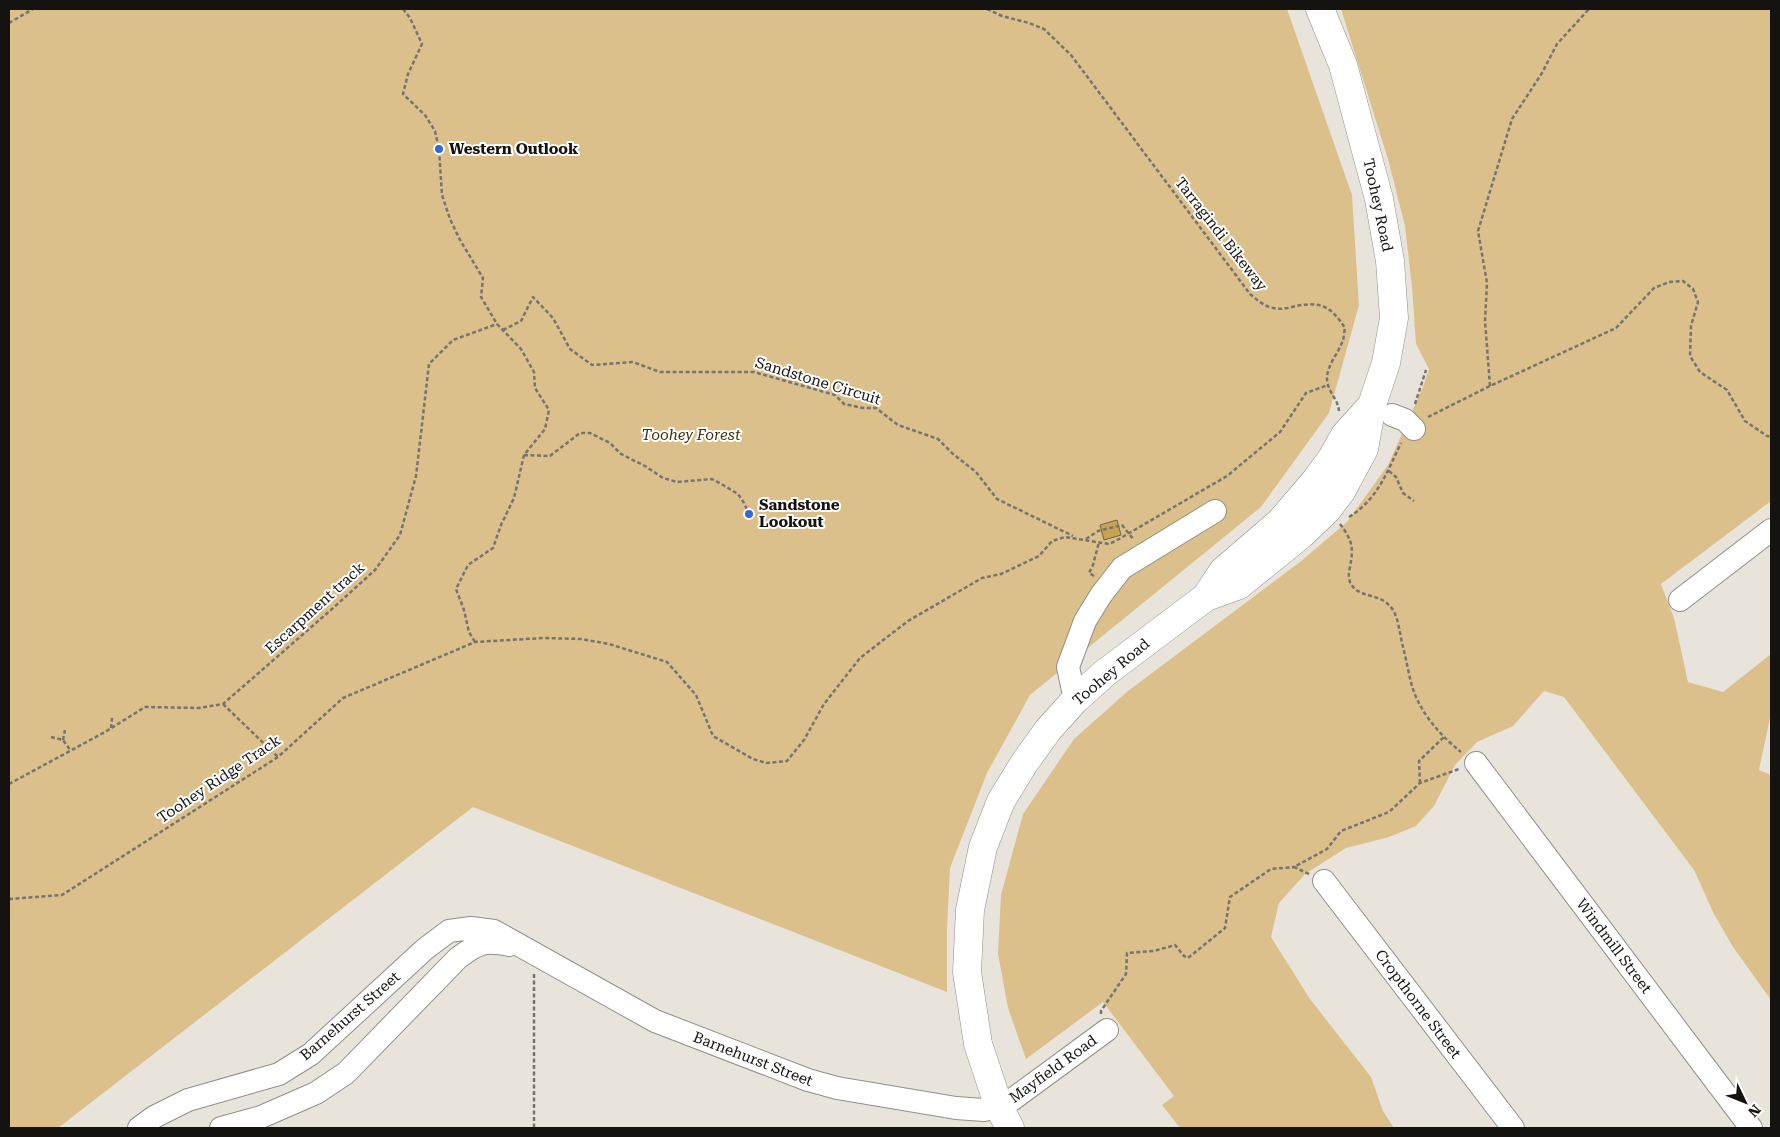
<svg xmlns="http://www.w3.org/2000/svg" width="1780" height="1137" font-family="'Roboto Serif',serif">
<rect width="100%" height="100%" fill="#e9e4db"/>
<!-- green -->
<path fill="#dbc08c" d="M9,9H1287L1352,195L1359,305L1329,413L1261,507L1030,695L987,773L950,868L947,929V992L473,807L58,1128H9Z
M1341,9H1771V501L1661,584L1674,618L1688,682L1723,692L1771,654V713L1759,770L1771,775V1000L1733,947L1714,914L1694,870L1564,697L1544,691L1513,726L1477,742L1455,765L1434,806L1416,826L1389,837L1346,848L1305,874L1279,903L1271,937L1310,999L1371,1077L1383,1111L1394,1128H1180L1162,1105L1174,1096L1103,1002L1026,1059L1008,1008L998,954L1001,895L1023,814L1074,739L1128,691L1300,562L1347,522L1388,465L1423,387L1429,369L1416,344L1412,287L1405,226L1388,159Z"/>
<!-- building -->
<path fill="#c9a352" stroke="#66625a" d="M1117,520L1121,535L1104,540L1100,525Z"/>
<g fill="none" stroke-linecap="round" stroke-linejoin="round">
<!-- minor casing -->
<g stroke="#938f86" stroke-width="24">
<path id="minor" d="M1392,415L1405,420L1414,429
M1680,600L1771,530
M1075,700L1068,667L1085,621L1101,595L1122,568L1215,511
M1476,763L1751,1128
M1324,881L1513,1128
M139,1128L154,1117L188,1100L279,1074L311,1054L425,949L449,931L471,928L494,931L655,1021L808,1080L837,1088L956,1108L984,1110L999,1107L1013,1099L1107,1030
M221,1128L261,1117L316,1093L346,1073L458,958C478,943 484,940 509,945"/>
</g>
<!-- major casing -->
<g stroke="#938f86" stroke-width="29">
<path id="major" d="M1206,597L1223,571L1280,522L1316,480L1332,458L1345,435L1372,405
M1010,1128L999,1107L978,1044L967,972L970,910L983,847L1001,801L1025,762L1048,730L1075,700L1105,673L1206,597L1239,585L1302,534L1327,510L1342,490L1364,449L1372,405L1386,363L1394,318L1390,261L1379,199L1343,65L1320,9"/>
</g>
<!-- path -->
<path stroke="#77736e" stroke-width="2.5" stroke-dasharray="4 2.5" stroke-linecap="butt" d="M403,9L410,18L422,44L408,74L403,94L425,115L435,131L439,149L442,195L450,219L460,240L483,278L481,297L497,324L521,349L534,372L535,388L549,410L545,429L524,455L514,498L501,525L493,548L468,565L456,589L464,610L469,632L475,642
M987,9L1002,16L1029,23L1044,29L1071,55L1250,294C1257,300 1264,306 1273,308C1281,310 1289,308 1296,306C1322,301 1331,307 1345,328C1344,332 1344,337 1343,340C1338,355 1323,369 1328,385C1331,395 1338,400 1339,411
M9,23L33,9
M503,330L521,321L533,297L553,318L570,349L592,365L633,362L660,372H754L835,395L844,404L863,408H876L898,425L938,439L952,453L976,472L997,499L1073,536
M1490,386L1485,321L1487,283L1478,231L1512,119L1542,73L1557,44L1589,9
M1415,404L1426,370
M1428,417L1490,386L1616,328L1654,288L1669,282L1683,281L1693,289L1698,302L1691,326L1690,356L1700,372L1727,390L1745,421L1767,436L1771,437
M524,455L550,456L580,433H590L610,443L621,454L645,466L663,478L677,482L712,479L723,485L738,494L744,503L749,514
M1389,471L1396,477L1403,493L1414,501
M1349,517C1378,499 1387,472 1401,443
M1340,524C1352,540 1354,547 1350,567C1349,572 1348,576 1350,582C1358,600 1381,591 1393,610C1399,620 1400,636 1403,647C1407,662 1409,678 1414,692C1423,716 1442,737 1461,752
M1086,539L1098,531L1122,525L1134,540
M1094,576L1089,573L1093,565L1099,542
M223,704L278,757
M111,728L112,718
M51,737L63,740L71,751
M63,740L65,730
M1420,783L1419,761L1444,737
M9,784L105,732L145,707L199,708L223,704L332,609L375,570L400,535L416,476L429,364L453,340L497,324
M1309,874L1294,867L1327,849L1341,831L1389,812L1420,783L1459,769
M9,899L62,895L278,757L343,698L475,642L544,638L581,639L609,644L667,662L696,695L713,736L753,759L766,763L787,761L804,740L824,704L860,658L908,621L982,578L1001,574L1039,556L1052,541L1065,537L1109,544L1119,539L1227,476L1280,432L1306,393L1328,385
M534,974V1128
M1101,1014V1011L1126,974L1127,953L1154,951L1175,945L1184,956L1188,958L1225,928L1230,897L1271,869L1294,867"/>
<!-- minor -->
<use href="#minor" stroke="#fff" stroke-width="22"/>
<!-- major -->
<use href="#major" stroke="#fff" stroke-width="28"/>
</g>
<!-- markers -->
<g fill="#3467d7" stroke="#fff" stroke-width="2">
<circle cx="439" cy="149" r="5"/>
<circle cx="749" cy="514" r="5"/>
</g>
<g text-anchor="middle" stroke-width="4" stroke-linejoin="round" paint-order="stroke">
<!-- poi labels -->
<g font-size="15" font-weight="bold" fill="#151310" stroke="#fff" text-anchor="start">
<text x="449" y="154">Western Outlook</text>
<text x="759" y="510">Sandstone<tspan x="759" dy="17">Lookout</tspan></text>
</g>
<!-- street labels -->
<g font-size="15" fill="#151310" stroke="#fff">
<text transform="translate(1378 205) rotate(78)" y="5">Toohey Road</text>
<text transform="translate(1221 234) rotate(52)" y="5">Tarragindi Bikeway</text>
<text transform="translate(818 381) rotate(17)" y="5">Sandstone Circuit</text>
<text transform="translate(315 608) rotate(-42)" y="5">Escarpment track</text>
<text transform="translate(1111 672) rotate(-40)" y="5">Toohey Road</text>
<text transform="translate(219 779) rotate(-34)" y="5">Toohey Ridge Track</text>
<text transform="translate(1614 946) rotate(53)" y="5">Windmill Street</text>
<text transform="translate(1418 1004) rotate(53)" y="5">Cropthorne Street</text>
<text transform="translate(350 1016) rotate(-41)" y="5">Barnehurst Street</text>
<text transform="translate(753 1059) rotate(21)" y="5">Barnehurst Street</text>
<text transform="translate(1053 1069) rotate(-36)" y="5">Mayfield Road</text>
</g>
<!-- park labels -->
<g font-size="15" font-style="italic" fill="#41310d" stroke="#fff">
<text x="691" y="440">Toohey Forest</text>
</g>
</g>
<!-- border -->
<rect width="1780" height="1137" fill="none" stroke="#151310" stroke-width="20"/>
<!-- north arrow -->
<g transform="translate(1745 1102) rotate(133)" stroke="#ffffff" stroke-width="4" paint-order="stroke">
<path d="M0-4L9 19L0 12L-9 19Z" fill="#151310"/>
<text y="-8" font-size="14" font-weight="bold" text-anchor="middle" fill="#151310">N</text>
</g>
</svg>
